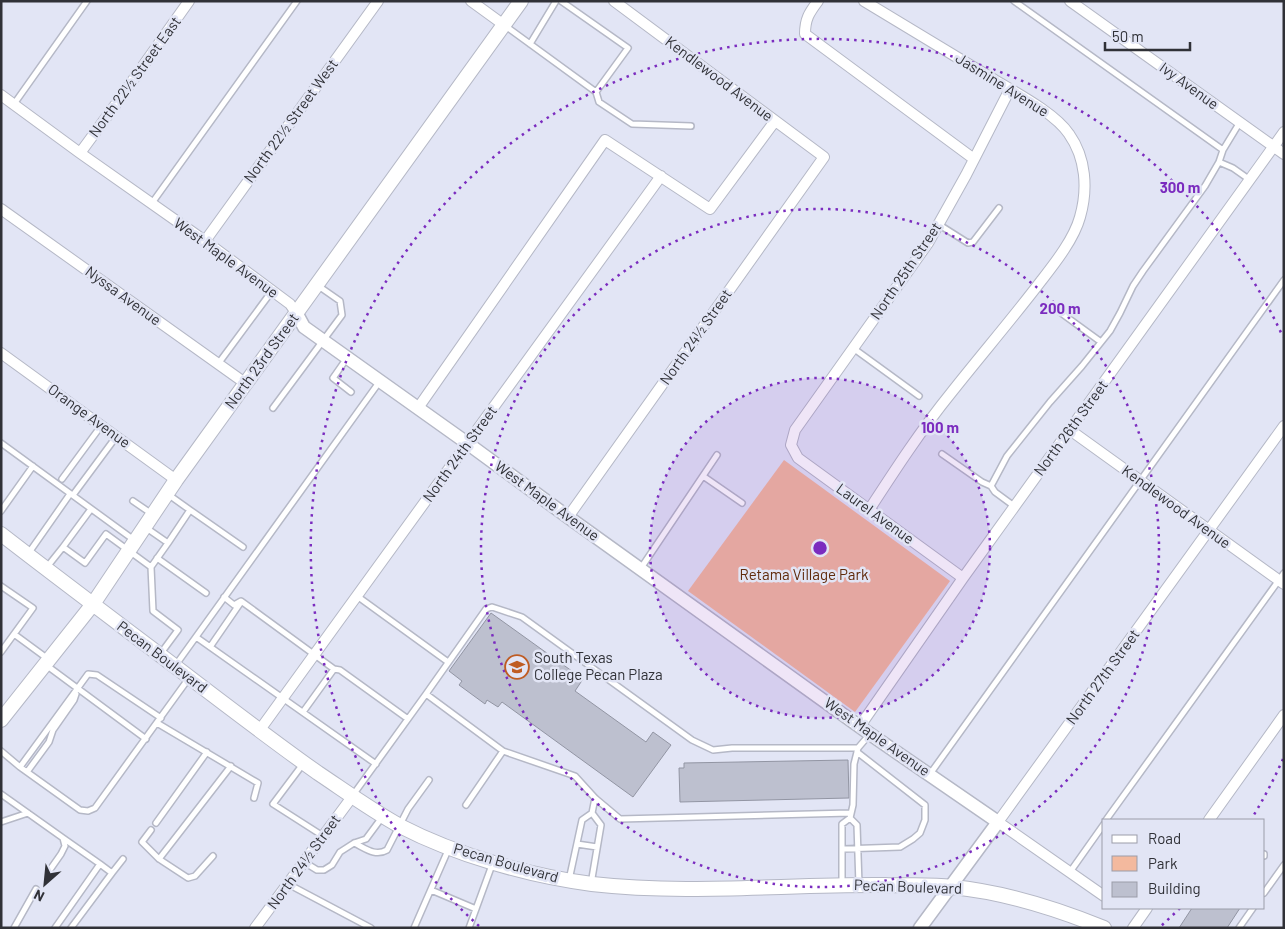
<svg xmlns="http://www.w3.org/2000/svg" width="1285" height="929" font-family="Barlow,sans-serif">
<rect width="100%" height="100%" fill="#e2e5f5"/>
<!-- green -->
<path fill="#f3b99e" d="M784,460L950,581L855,712L688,591Z"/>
<!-- building -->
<path fill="#bdc0cf" stroke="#9295a3" d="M491,613L583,679L575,691L646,742L653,732L671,745L633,797L502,702L498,707L487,700L485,704L459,685L462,681L449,671Z
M848,760L849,798L680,802L679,768H684V763Z
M1192,908H1240L1227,928H1179Z"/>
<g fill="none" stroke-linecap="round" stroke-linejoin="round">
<!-- service casing -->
<g stroke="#b5b8c6" stroke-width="8">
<path id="service" d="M1014,1L1223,150
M504,25L596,92L628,48L561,1
M530,44L556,1
M596,92L599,102L632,124L691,126
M14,104L87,1
M1219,162L1233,168L1250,180
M152,203L297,1
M938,224L968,243L973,242L999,208
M1057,310L1101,342
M853,348L919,396
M347,358L333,378L351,392
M218,364L272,291
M273,408L342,315L340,301L317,285
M1,443L134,540
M942,454L982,482L991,486
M703,476L742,503
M62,479L101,426
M73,495L116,437
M133,501L152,514
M1014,506L995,492L991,486L1007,456L1050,402L1082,366L1110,331L1120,313L1133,286L1143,271L1205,186L1219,162L1223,150L1240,122
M190,510L243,547
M1,511L33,466
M145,527L168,543L190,510L169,495
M63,547L91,509
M28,554L70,494
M157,558L206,593
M47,567L63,547L85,563L106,534L151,567L153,611L178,630L161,653
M151,567L168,543
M641,568L717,455
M1,586L33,608L1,652
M357,596L448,662
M224,597L234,605L241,601L334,669L340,670L408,719
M14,634L48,659
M196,637L376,764
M210,647L241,602
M46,665L146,739
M175,666L380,381
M426,694L486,609L492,607L522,617L692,740L713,750L732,748H858
M303,712L334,669
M157,723L258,783L254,798
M1,751L20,767L80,810L88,811L95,808L189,678
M303,764L273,804L323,836
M20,767L88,674L97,675L161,718
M27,772L49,742L53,730L74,700L76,694
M930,774L1284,280
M1,794L63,838L65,846L61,854L47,874
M353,795L426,694L503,751L575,776L595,798L620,819L850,813
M466,805L503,751
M1106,820L1284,573
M1,822L28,813
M156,823L207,752
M151,830L142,842L159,859L188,878L195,876L213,856
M354,843C365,848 375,857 387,850L408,809L429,780
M577,844L597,847
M842,849L900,847L913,839L920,833L925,820V805L857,752
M1264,854V856
M159,859L231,766
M304,862L317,870H324L332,865L340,852L354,843L366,839L383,816
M1070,872L1104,824
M112,873L123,859
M569,880L582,820L592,813L595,798
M842,883V824L850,818
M288,884L371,928
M591,884L601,825L592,813
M859,885L857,825L850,818L853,805L854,764L858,748L870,734
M431,890L476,909
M1264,893L1284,865
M14,928L36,889
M55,928L100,864L63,838
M71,928L112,873L100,864
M414,928L449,848
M469,928L492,865
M1239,928L1253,908"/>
</g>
<!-- minor casing -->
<g stroke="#b5b8c6" stroke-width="12">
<path id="minor" d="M471,1L504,25
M818,1C809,13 805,19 805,34L974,159
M864,1C907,27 950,53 993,79C1016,93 1055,113 1069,134C1086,158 1088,189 1080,217C1074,239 1055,263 1041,281C1012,319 981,355 951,393C921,430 895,470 869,510
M1070,1L1284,154
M1,95L80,153L205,241L290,304L297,314
M80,153L116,104L189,1
M1,209L245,383
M205,241L378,1
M1,353L176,480
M418,408L605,140L710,209L775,121
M1070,430L1284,584
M568,517L824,157L614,1
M963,578L798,458L791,445L795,430L928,243L966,175L1010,89
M860,726L963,578L1284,132
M259,731L661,176
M1209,820L1284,715
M1104,896L998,822L1284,426
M255,928L352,797
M1133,928L1147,908"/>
</g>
<!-- tertiary casing -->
<g stroke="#b5b8c6" stroke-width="15">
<path id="tertiary" d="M297,314L304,327L467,443L568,517L870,734L998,822L920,928"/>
</g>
<!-- secondary casing -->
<g stroke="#b5b8c6" stroke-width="16">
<path id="secondary" d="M1,534C59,579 118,623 176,667C223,703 270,739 318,773C345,791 371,810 400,826C456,855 529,876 592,884C689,895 787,884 885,885C907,886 930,884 952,887C1004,892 1055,908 1104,928
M1,720L93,604L176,480L521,1"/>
</g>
<!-- service -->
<use href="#service" stroke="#fff" stroke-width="5"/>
<!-- minor -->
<use href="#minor" stroke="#fff" stroke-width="10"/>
<!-- tertiary -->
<use href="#tertiary" stroke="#fff" stroke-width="12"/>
<!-- secondary -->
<use href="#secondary" stroke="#fff" stroke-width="14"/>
</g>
<!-- distance rings -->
<circle cx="820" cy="548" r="170" fill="#7b2cbf" fill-opacity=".12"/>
<g fill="none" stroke="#7b2cbf" stroke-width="2.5" stroke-dasharray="2.5 5">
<circle cx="820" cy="548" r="170"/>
<circle cx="820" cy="548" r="339"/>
<path d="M1283 759A509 509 0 0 1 1252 818M1180 908A509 509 0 0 1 1161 926M479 926A509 509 0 1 1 1283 337"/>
</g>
<!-- icons -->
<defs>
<g id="university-ring" transform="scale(1.25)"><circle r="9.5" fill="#e2e5f5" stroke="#bf5c23" stroke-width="1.5"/><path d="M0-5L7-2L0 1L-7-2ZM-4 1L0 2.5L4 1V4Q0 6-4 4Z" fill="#bf5c23"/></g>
</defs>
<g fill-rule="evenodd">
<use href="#university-ring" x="517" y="667"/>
</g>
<g text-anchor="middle" stroke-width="5" stroke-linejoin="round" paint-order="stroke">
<!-- street labels -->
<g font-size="15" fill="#303137" stroke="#e2e5f5">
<text transform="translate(135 77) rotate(-54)" y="5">North 22½ Street East</text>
<text transform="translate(719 79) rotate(37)" y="5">Kendlewood Avenue</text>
<text transform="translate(1002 85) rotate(32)" y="5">Jasmine Avenue</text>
<text transform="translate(1189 86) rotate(36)" y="5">Ivy Avenue</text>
<text transform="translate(291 121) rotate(-54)" y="5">North 22½ Street West</text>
<text transform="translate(226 258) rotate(36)" y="5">West Maple Avenue</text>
<text transform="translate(906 271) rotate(-56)" y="5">North 25th Street</text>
<text transform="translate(123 296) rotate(36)" y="5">Nyssa Avenue</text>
<text transform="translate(696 337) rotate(-55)" y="5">North 24½ Street</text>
<text transform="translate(262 361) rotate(-54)" y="5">North 23rd Street</text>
<text transform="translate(89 416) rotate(36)" y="5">Orange Avenue</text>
<text transform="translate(1071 428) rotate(-54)" y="5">North 26th Street</text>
<text transform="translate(460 454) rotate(-54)" y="5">North 24th Street</text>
<text transform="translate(547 501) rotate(36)" y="5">West Maple Avenue</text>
<text transform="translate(1176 507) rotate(36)" y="5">Kendlewood Avenue</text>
<text transform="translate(875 514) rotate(36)" y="5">Laurel Avenue</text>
<text transform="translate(162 657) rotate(37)" y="5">Pecan Boulevard</text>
<text transform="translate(1103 677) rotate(-54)" y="5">North 27th Street</text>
<text transform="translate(877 737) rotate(35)" y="5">West Maple Avenue</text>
<text transform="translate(304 862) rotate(-54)" y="5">North 24½ Street</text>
<text transform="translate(506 863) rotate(16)" y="5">Pecan Boulevard</text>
<text transform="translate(908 887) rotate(2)" y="5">Pecan Boulevard</text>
</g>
<!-- park labels -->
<g font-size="15" fill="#602a0b" stroke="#e2e5f5">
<text x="804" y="580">Retama Village Park</text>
</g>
<!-- poi labels -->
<g font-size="15" fill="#303137" stroke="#e2e5f5" text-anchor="start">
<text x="534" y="663">South Texas<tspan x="534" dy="17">College Pecan Plaza</tspan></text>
</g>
</g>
<circle cx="820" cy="548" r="8" fill="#7b2cbf" stroke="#e2e5f5" stroke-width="2.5"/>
<g font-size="15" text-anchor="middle" font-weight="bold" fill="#7b2cbf" stroke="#e2e5f5" stroke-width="5" stroke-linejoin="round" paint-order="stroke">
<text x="1180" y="193">300 m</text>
<text x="1060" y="314">200 m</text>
<text x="940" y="433">100 m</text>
</g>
<!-- border -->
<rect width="1285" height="929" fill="none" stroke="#303137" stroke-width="5"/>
<!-- legend -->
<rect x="1102" y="819" width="162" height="90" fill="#e2e5f5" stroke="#9b9da9"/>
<rect x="1112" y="835" width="25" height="8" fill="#ffffff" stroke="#9b9da9"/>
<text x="1148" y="844" font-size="15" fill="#303137">Road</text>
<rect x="1112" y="856" width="25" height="15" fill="#f3b99e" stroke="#9b9da9"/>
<text x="1148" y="869" font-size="15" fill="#303137">Park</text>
<rect x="1112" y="882" width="25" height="15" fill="#bdc0cf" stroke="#9b9da9"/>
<text x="1148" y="894" font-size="15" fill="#303137">Building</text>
<!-- north arrow -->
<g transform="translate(45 884) rotate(207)" stroke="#e2e5f5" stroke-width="4" paint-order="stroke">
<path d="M0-4L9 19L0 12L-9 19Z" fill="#303137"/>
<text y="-8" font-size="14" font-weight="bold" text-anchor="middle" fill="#303137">N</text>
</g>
<!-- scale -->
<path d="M1105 42v8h85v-8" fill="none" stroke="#303137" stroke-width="2.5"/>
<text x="1112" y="42" font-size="15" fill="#303137" stroke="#e2e5f5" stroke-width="4" paint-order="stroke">50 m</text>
</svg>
